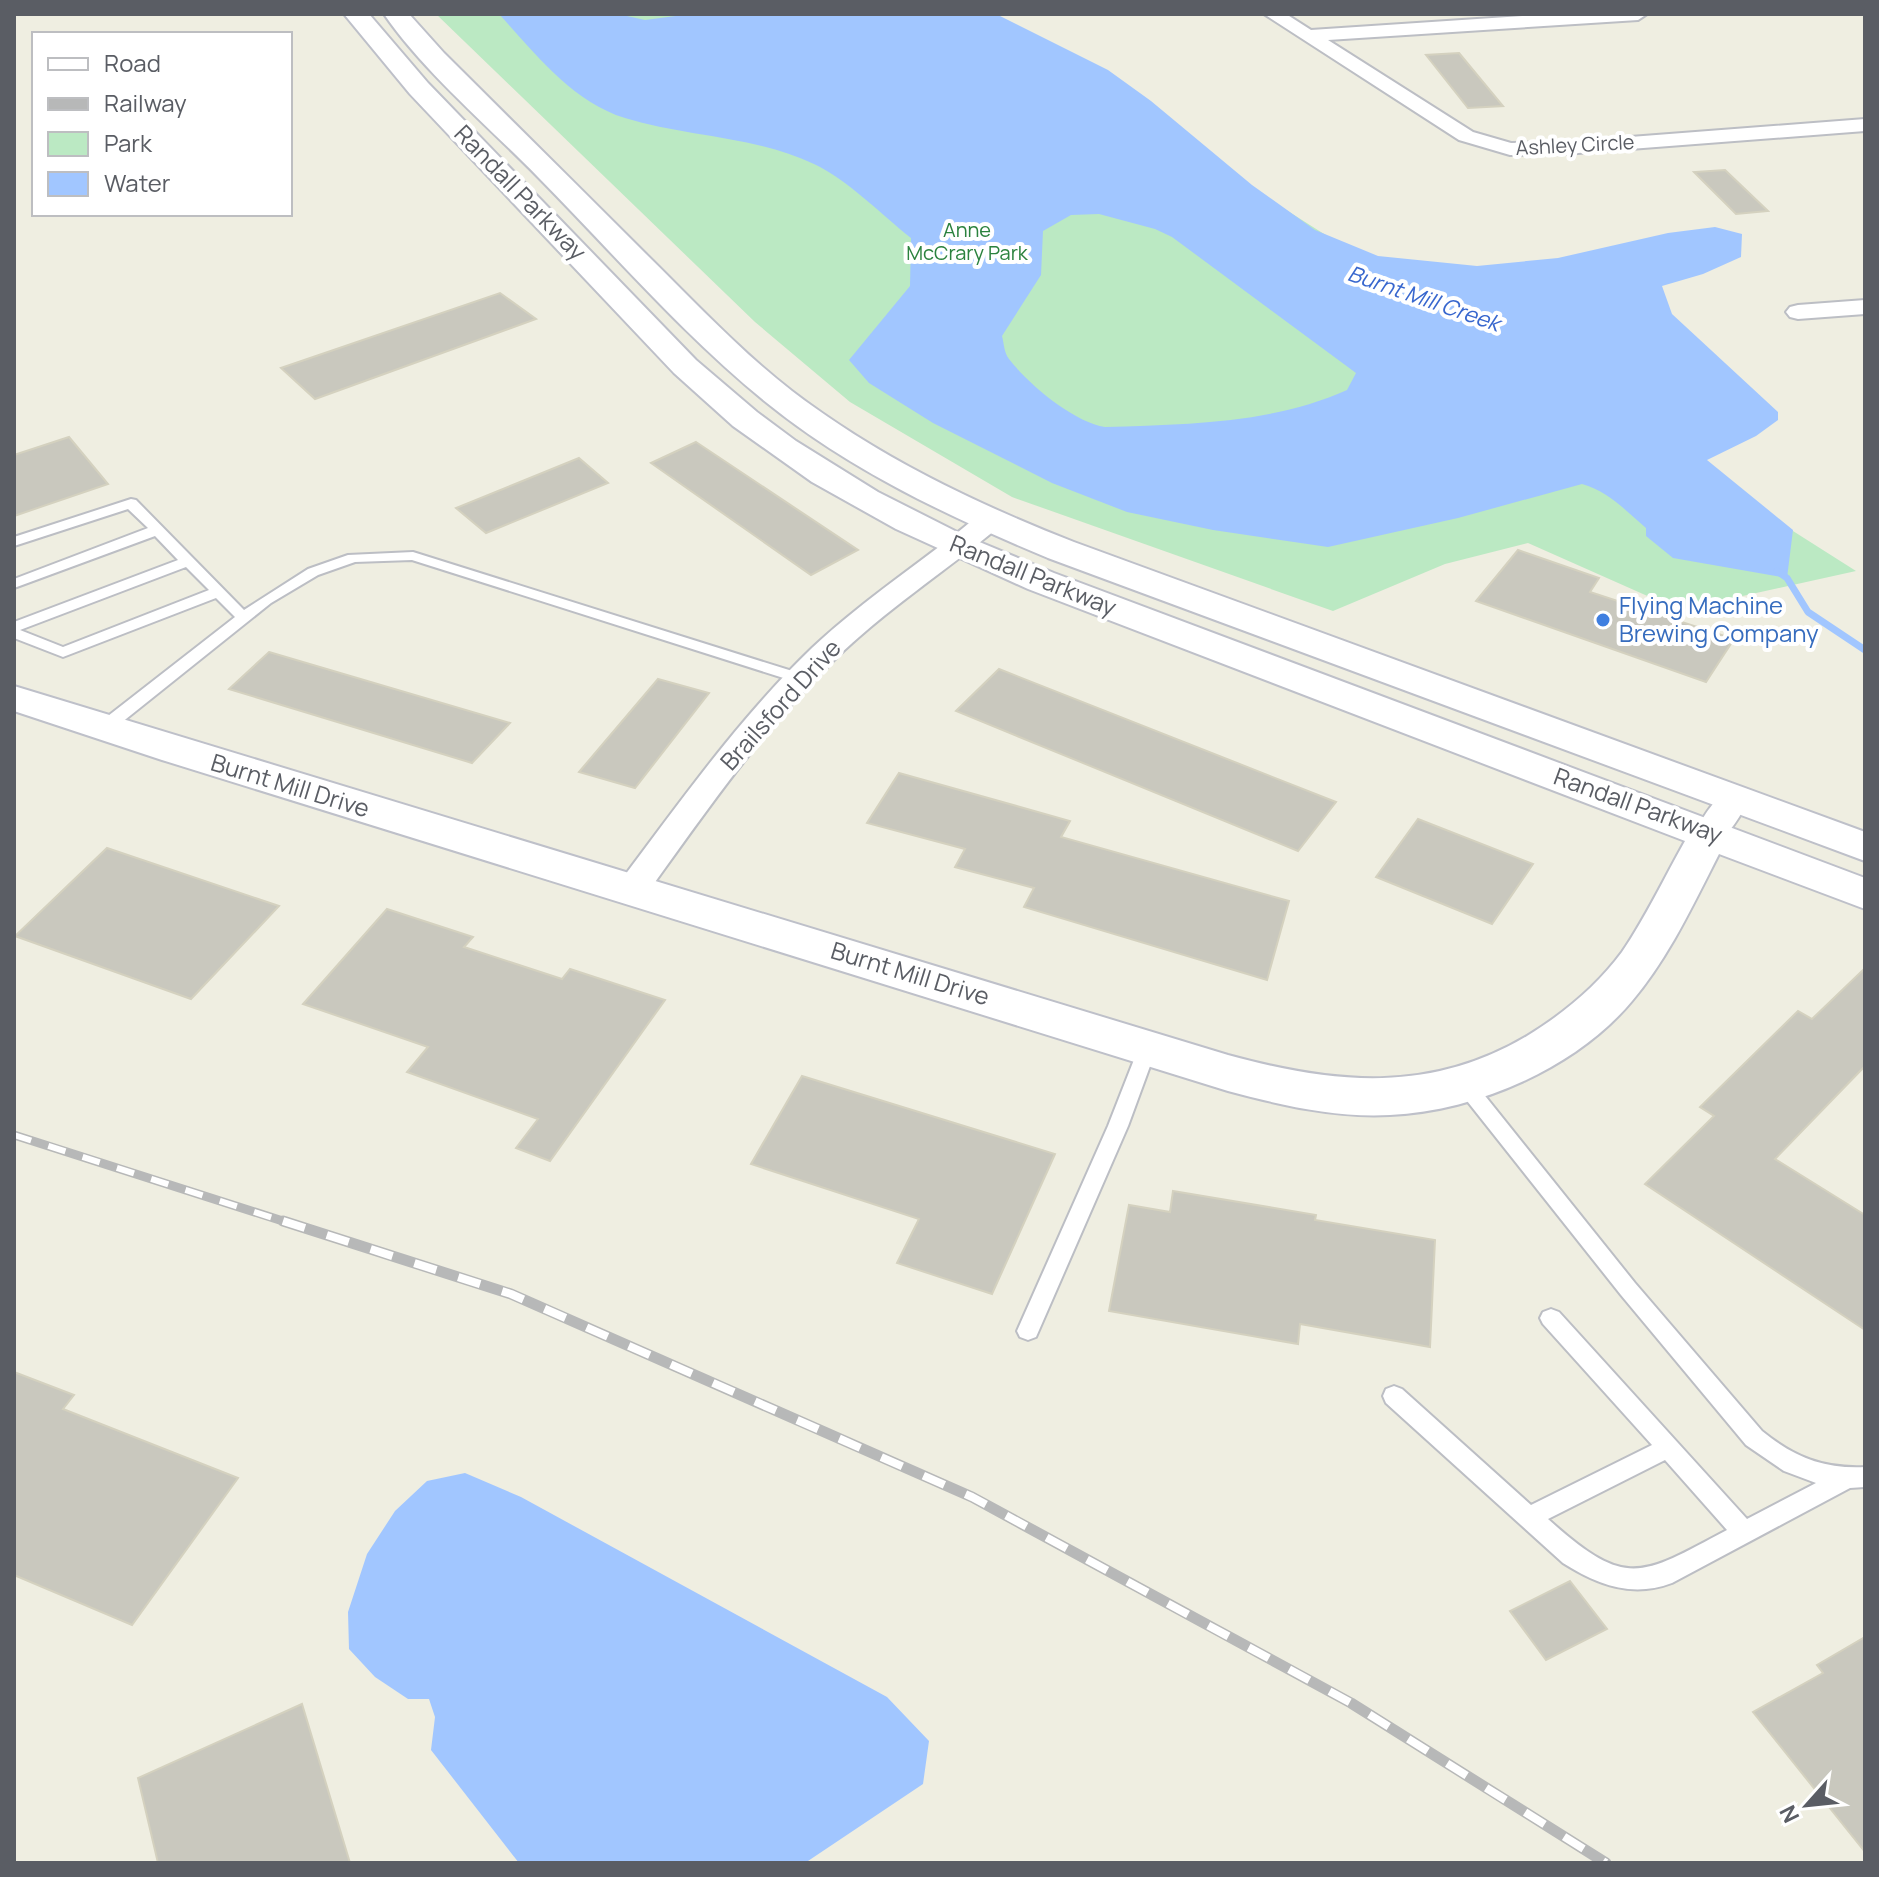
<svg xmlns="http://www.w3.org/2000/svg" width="1879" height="1877" font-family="Manrope,sans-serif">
<rect width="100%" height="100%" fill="#efeee1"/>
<!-- green -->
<path fill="#bbe9c3" d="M436,14H977L1856,571L1679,610L1528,543L1445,564L1333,611L1012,497L850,402L755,322Z"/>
<!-- water -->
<path fill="#a1c6ff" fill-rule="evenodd" d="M499,14H618L645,20L691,14H996L1108,70L1151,101L1252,185L1315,230L1378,256L1477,266L1558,258L1668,233L1715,227L1742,234L1741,257L1703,274L1662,286L1672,314L1778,412V420L1756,436L1707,460L1793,530L1787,578L1673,558L1646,536V528C1626,511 1608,491 1582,484L1458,518L1328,547L1213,530L1127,512L1052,483L933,423L869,383L849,360L910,286L911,238C881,214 849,181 814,164C755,136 687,137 625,118C571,101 535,53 499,14ZM1099,214L1155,229L1172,237L1356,373L1347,390C1271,424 1187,424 1105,427C1074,422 1029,385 1009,359C1004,353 1004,343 1002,336L1041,275L1043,231L1071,215Z
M465,1473L521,1497L887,1697L929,1741L923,1784L805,1863H519L431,1750L435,1717L429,1699H408L375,1677L349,1649L348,1612L367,1554L395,1511L427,1481Z"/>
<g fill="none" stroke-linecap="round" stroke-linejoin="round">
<!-- stream -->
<path stroke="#a1c6ff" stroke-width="7" d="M1777,571L1787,578L1808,612L1865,650"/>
</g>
<!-- building -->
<path fill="#c9c8be" stroke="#d4d1bf" stroke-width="2" d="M1459,53L1503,106L1468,108L1426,55Z
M1725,170L1768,211L1736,214L1694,172Z
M500,293L536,319L315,399L281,368Z
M69,437L108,484L14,516V455Z
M696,442L858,550L811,575L651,463Z
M579,458L608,483L486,533L456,508Z
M1518,550L1599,578L1590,592L1734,639L1706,682L1476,601Z
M269,652L510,723L472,763L229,689Z
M999,669L1336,802L1298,851L956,711Z
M658,679L709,693L635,788L579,772Z
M899,773L1070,821L1061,837L1289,901L1267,980L1024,907L1034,888L955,867L965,849L867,823Z
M1418,819L1533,864L1492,924L1376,877Z
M107,848L279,906L191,999L15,936Z
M387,909L473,937L464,947L562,979L570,969L665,1000L550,1161L516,1148L538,1119L407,1072L428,1047L303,1004Z
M1865,968V1066L1775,1159L1865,1215V1330L1645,1184L1714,1116L1700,1107L1798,1011L1812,1019Z
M802,1076L1055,1154L992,1294L897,1263L919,1219L751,1164Z
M1173,1191L1316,1215L1315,1220L1435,1240L1430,1347L1300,1324L1298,1344L1109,1311L1129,1205L1170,1212Z
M14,1372L74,1395L63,1409L238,1478L132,1625L14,1575Z
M1570,1581L1607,1629L1546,1660L1510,1611Z
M1865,1637V1852L1753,1712L1823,1673L1817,1665Z
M302,1704L350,1863H158L138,1778Z"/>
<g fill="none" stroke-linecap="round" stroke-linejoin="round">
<!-- lane casing -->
<g stroke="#bcbec4" stroke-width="4">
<path id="lane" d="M131,499L136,500L244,610L308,569L348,555L413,552L805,675L807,678L799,683L793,681L412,560L355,562L318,575L271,603L111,731H99L97,727L99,723L235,617L216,598L63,657L14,638V622L178,560L155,536L14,588V579L148,528L128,509L14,546V537ZM186,567L209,590L63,647L20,630Z
M1148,1040L1155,1042L1157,1047L1128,1126L1036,1337L1028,1340L1020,1337L1017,1331L1108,1126L1139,1047L1141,1042Z
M1463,1075L1470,1077L1635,1283L1762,1431C1794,1457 1823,1469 1865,1467V1487L1850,1488L1672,1583C1632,1598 1598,1585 1563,1563L1386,1403L1383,1396L1386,1389L1394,1386L1402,1389L1531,1505L1652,1445L1543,1324L1540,1318L1543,1312L1551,1309L1559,1312L1747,1519L1816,1483L1784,1471L1746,1445L1621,1295L1456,1087L1453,1082L1456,1077ZM1665,1460L1727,1530C1640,1576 1627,1590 1548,1519Z"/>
</g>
<!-- street casing -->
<g stroke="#bcbec4" stroke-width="4">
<path id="street" d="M1264,14H1286L1311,30L1553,14H1647L1638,20L1328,40L1473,132L1511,143L1565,142L1865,119V131L1565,154L1510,155L1459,140Z
M1865,300V314L1798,319L1790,317L1786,312L1790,307L1798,305Z
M989,513L999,515L1003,521L999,527C944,572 884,611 833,661C760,732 702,817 643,899L631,902L619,899L614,891L619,883C680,802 739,718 812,648C864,599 925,560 979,515Z
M1734,789L1745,792L1750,799C1737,819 1726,848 1699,841L1694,833C1704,817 1715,794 1734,789Z"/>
</g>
<!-- secondary casing -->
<g stroke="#bec0c9" stroke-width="4">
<path id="secondary" d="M344,14H369L428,83L696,360L757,412L796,441L878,492L965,536L1054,573L1865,878V909L1719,854C1693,905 1669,957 1632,1001C1576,1068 1477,1111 1390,1115C1335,1118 1280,1105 1228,1091L162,760L14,711V686L1228,1055C1334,1084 1429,1094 1527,1036C1563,1014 1597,986 1622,952C1646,917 1664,878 1685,841L1028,589L896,529L812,482L733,426L674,373L410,94Z
M384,14H409L444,53C511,120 579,187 646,254C693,300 739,350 792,391C877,456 974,503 1074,542L1865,832V861L1048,558C950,517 851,471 767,403C684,336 613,253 538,177C489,127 423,71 384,14Z"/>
</g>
<!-- lane -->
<use href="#lane" fill="#fff" fill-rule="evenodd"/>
<!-- street -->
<use href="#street" fill="#fff" fill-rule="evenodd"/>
<!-- secondary -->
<use href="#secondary" fill="#fff" fill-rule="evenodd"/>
<!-- rail-far1 casing -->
<g stroke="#b7b8b8" stroke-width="9">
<path id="rail-far1" d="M14,1135L289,1223"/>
</g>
<!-- rail casing -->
<g stroke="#b7b8b8" stroke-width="11">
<path id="rail" d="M283,1221L511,1294L972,1497L1351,1703L1606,1863"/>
</g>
<!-- rail-far1 -->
<use href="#rail-far1" stroke="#fff" stroke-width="6" stroke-dasharray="18" stroke-linecap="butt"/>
<!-- rail -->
<use href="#rail" stroke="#fff" stroke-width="8" stroke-dasharray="23" stroke-linecap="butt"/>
</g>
<!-- markers -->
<circle fill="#3f7fe0" stroke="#fff" stroke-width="3" cx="1603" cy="620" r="8"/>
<g text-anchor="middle" stroke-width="8" stroke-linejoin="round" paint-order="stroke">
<!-- far-street labels -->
<g font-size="20" fill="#5a5d64" stroke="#fff">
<text transform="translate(1575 145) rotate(-3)" y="7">Ashley Circle</text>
</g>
<!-- far-park labels -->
<g font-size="20" fill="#2b823e" stroke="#fff">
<text x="967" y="237">Anne<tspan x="967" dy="23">McCrary Park</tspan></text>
</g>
<!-- far-water labels -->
<g font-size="22" font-style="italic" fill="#3867ce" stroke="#fff">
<text transform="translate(1424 298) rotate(19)" y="8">Burnt Mill Creek</text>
</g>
<!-- street labels -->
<g font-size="24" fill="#5a5d64" stroke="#fff">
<text transform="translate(520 193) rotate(46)" y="8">Randall Parkway</text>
<text transform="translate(1033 576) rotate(22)" y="8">Randall Parkway</text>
<text transform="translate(781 705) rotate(-48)" y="8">Brailsford Drive</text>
<text transform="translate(290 786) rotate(17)" y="8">Burnt Mill Drive</text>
<text transform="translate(1638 806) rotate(20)" y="8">Randall Parkway</text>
<text transform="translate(910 974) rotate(17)" y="8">Burnt Mill Drive</text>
</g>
<!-- shop labels -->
<g font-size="24" fill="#366cbe" stroke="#fff" text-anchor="start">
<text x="1619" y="614">Flying Machine<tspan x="1619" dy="28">Brewing Company</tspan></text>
</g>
</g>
<!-- border -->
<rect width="1879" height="1877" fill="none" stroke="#5a5d64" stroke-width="32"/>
<!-- legend -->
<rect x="32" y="32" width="260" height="184" fill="#ffffff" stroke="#bdbec1" stroke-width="2"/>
<rect x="48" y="58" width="40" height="12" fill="#ffffff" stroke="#bdbec1" stroke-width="2"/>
<text x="104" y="72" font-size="24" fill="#5a5d64">Road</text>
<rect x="48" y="98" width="40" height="12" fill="#b7b8b8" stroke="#bdbec1" stroke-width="2"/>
<text x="104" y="112" font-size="24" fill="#5a5d64">Railway</text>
<rect x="48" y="132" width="40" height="24" fill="#bbe9c3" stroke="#bdbec1" stroke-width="2"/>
<text x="104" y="152" font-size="24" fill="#5a5d64">Park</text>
<rect x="48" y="172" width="40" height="24" fill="#a1c6ff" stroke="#bdbec1" stroke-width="2"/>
<text x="104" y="192" font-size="24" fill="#5a5d64">Water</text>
<!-- north arrow -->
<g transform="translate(1807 1805) rotate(243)" stroke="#ffffff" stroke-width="6" paint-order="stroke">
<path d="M0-6L14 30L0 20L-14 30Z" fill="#5a5d64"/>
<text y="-12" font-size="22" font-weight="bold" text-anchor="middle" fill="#5a5d64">N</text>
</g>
</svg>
